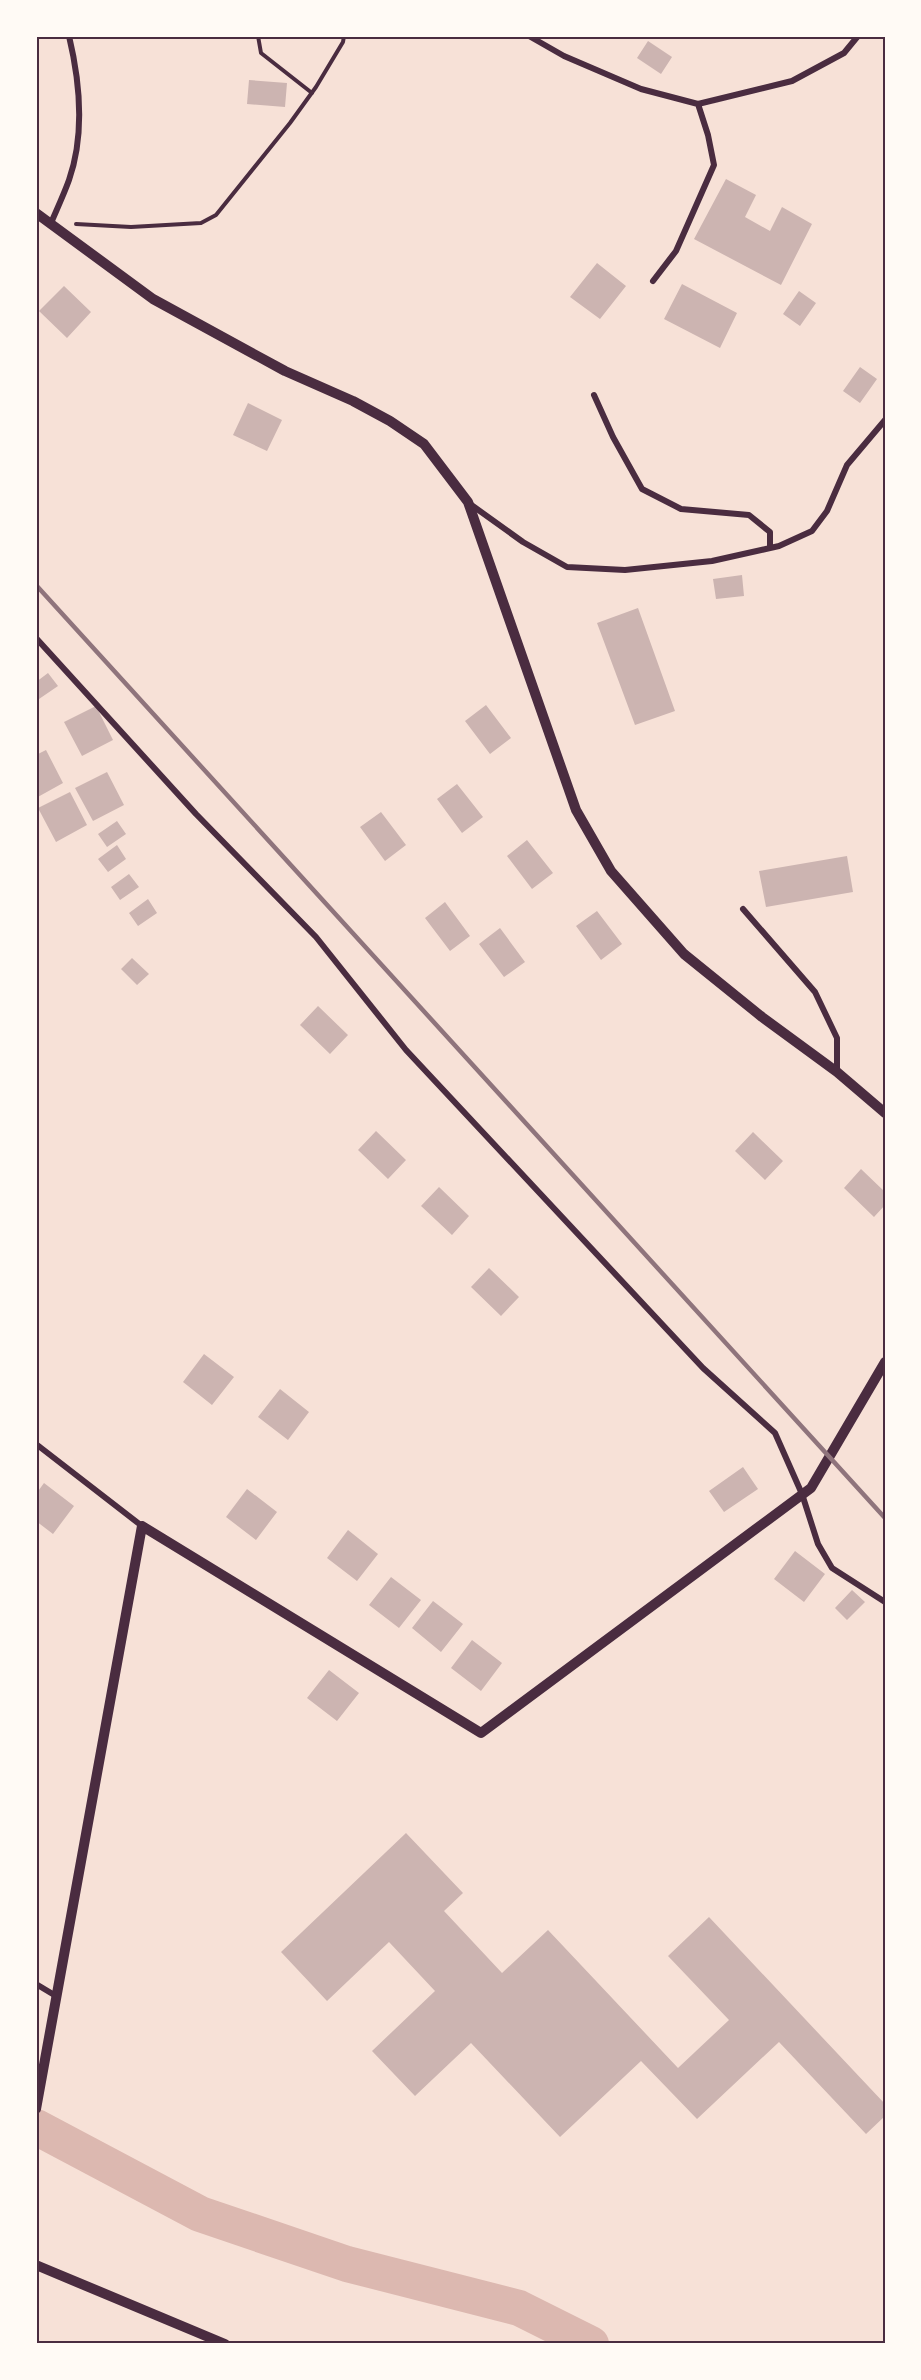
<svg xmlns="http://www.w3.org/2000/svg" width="921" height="2380" font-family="Overpass,sans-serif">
<rect width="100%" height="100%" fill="#f7e1d7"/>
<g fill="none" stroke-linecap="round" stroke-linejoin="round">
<!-- river -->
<path stroke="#dcb8b0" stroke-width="36" d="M36,2127L200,2214L347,2264L519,2308L591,2344"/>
</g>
<!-- building -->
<path fill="#ccb4b1" d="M648,41L672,57L661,74L637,58Z
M249,80L287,83L285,107L247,104Z
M726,179L756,195L745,217L770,231L782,207L812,224L781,285L694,239Z
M597,263L626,286L600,319L570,297Z
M682,284L737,313L720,348L664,319Z
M64,286L91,312L67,338L39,311Z
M799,291L816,303L800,326L783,314Z
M860,367L877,379L860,403L843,391Z
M248,403L282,420L267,451L233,435Z
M742,575L744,596L716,599L713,579Z
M638,608L675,711L635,725L597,623Z
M48,673L58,686L39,699L36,695V682Z
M486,705L511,738L490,754L465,721Z
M96,706L113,740L82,756L64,722Z
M46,750L63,783L36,798V755Z
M107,772L124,805L93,821L75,788Z
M457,784L483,817L462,833L437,799Z
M70,792L87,825L56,842L38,808Z
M381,812L406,845L385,861L360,827Z
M117,821L126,834L107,847L98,834Z
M527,840L553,873L532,889L507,856Z
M117,845L126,859L108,872L98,859Z
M847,856L853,892L766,907L759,871Z
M129,874L139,887L120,900L111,887Z
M148,899L157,913L138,926L129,913Z
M445,902L470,936L450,951L425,918Z
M597,911L622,944L601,960L576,926Z
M500,928L525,962L504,977L479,944Z
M132,958L149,974L137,985L121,969Z
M318,1006L348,1035L330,1054L300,1025Z
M376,1131L406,1160L388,1179L358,1150Z
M753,1132L783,1161L765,1180L735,1151Z
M861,1169L885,1192V1205L874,1217L844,1188Z
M439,1187L469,1216L452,1235L421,1206Z
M489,1268L519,1297L501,1316L471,1287Z
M204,1354L234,1377L212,1405L183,1382Z
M280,1389L309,1412L288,1440L258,1417Z
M743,1467L758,1489L724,1512L709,1491Z
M44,1483L74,1506L53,1534L36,1521V1494Z
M247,1489L277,1512L256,1540L226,1517Z
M348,1530L378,1554L357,1581L327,1558Z
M795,1551L825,1574L804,1602L774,1579Z
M391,1577L421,1600L399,1628L369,1605Z
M852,1590L865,1602L847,1620L835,1608Z
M433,1601L463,1624L441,1652L412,1628Z
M472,1640L502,1663L481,1691L451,1668Z
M329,1670L359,1693L337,1721L307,1698Z
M406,1833L463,1893L444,1911L502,1973L548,1930L678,2068L729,2020L668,1956L709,1917L885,2104V2116L866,2134L779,2042L697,2119L641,2061L560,2137L471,2043L415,2096L372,2051L435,1991L389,1942L327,2001L281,1952Z"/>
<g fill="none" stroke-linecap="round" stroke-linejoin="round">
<!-- path -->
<path stroke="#4a2c40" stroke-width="4" d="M258,36L261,53L312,93
M76,224L131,227L201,223L216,215L290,123L316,87L343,42L344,36"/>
<!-- minor -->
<path stroke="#4a2c40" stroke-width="6" d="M529,36L564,56L641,89L698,104L792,81L844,53L858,36
M51,223C57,209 64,194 69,180C85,134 80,82 69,36
M653,281L676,251L714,165L708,135L698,104
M594,395L613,437L642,489L681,509L749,515L770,532V548
M470,504L523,542L567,567L625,570L712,561L779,546L812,531L827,511L847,465L885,420
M36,638L196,814L316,937L406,1050L703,1368L775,1433L802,1494L818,1544L832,1568L885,1602
M743,909L815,992L837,1038V1071
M36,1444L142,1526
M36,1984L56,1996"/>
<!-- tertiary -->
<path stroke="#4a2c40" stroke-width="10" d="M36,213L153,299L285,371L353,401L390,421L424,444L468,502L576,810L611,871L684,954L762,1017L837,1072L885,1113
M36,2109L142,1526L481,1733L811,1488L885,1362
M36,2265L225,2344"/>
<!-- rail -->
<path stroke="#8f747c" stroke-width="4.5" d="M36,585L885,1518"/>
</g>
<!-- border -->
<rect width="921" height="2380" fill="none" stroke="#fffaf5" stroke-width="75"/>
<rect x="38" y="38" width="846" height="2304" fill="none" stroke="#4a2c40" stroke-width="2"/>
</svg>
